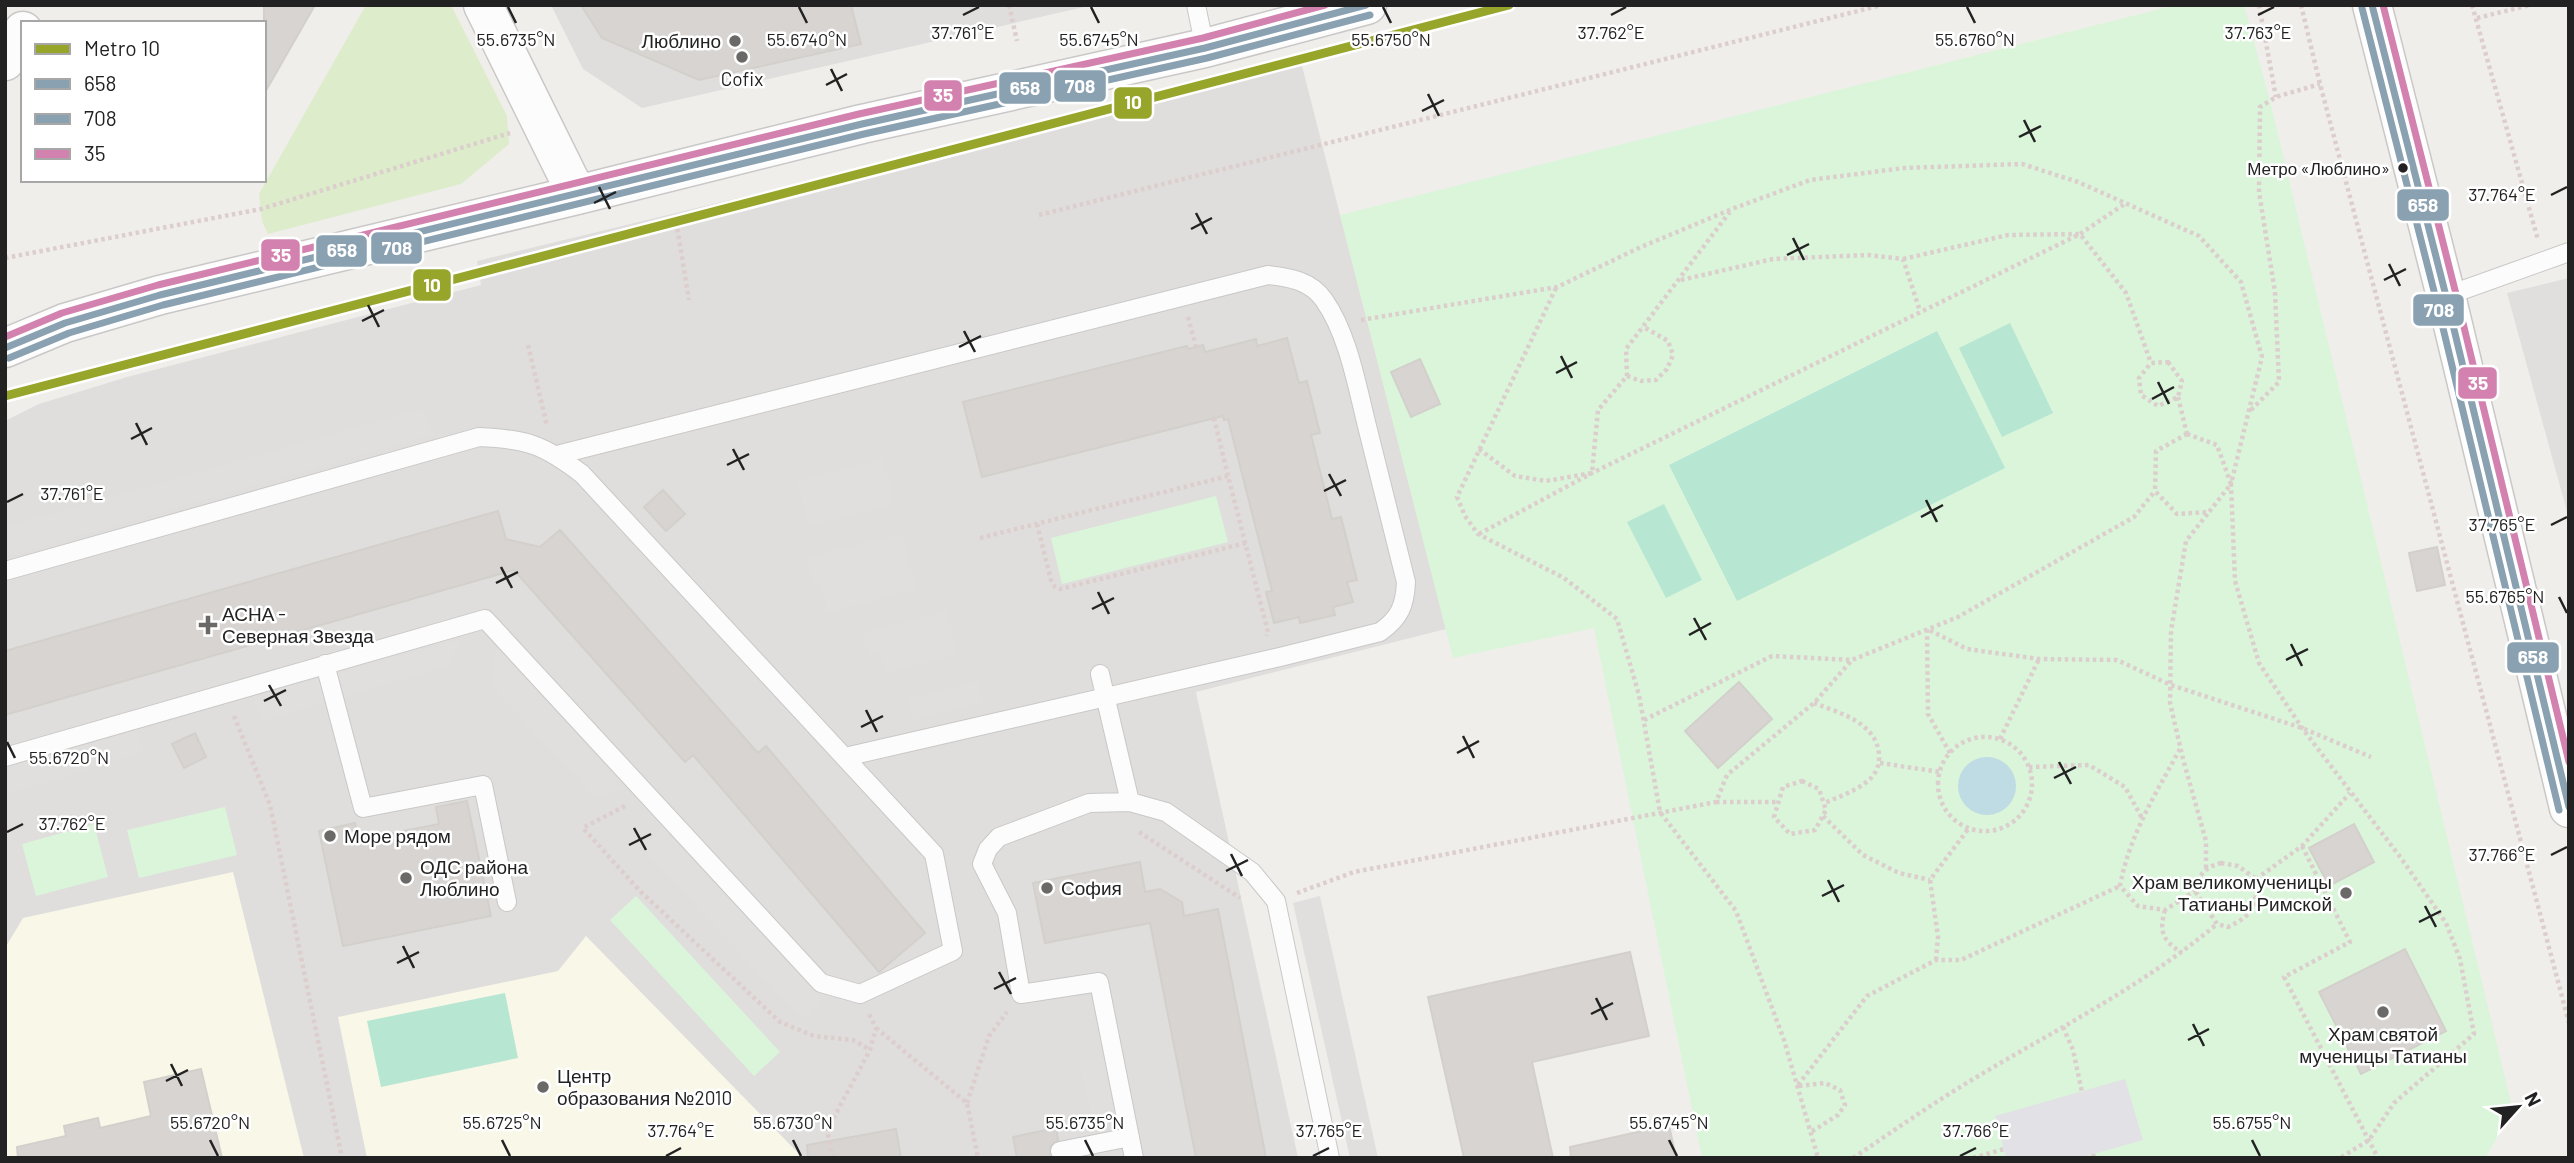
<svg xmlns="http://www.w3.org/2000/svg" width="2574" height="1163" font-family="Barlow,sans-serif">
<rect width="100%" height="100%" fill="#f0eeeb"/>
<!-- residential -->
<path fill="#dfdedc" d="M551,5H1093L642,108L583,69Z
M1301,62L1446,629L1196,692L1298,1158H5V421L39,404L127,377L481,285L477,261Z"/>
<!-- education -->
<path fill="#f8f7e8" d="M233,872L304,1158H5V948L23,918Z
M586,936L803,1158H367L338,1017L558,971Z"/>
<!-- grass -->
<path fill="#ddeccb" d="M366,5H451L507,116L509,144L461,184L268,234L262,221L259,194Z"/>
<!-- park -->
<path fill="#daf5da" d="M2176,5H2244L2270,101L2513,1111L2485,1158H1702L1594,628L1453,658L1340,215Z
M1216,496L1228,542L1062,584L1051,538Z
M225,807L237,855L139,878L127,830Z
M94,824L108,877L36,896L22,844Z
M636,896L780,1052L754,1076L610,920Z"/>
<!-- pitch -->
<path fill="#b7e6d2" d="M2010,323L2053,413L2002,437L1959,348Z
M1937,331L2005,468L1737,601L1669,465Z
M1664,504L1702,580L1666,598L1627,522Z
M505,993L518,1058L381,1087L367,1021Z"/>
<!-- parking -->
<path fill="#e0dfde" d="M2569,278V519L2507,293Z
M422,409L434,434L10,556L5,527Z
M883,459L894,504L808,526L797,481Z
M902,534L916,589L828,612L821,583L812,585L806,558Z
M946,611L958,654L885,673L880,652L867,655L862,633Z
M461,639L447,666L263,721L253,697Z
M496,647L625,788L595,798L491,685Z
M977,681L983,702L913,720L908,699Z
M138,729L143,752L5,795V767Z
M663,829L822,999L802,1019L642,848Z
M1320,896L1378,1158H1350L1293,903Z
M1104,1058L1118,1117L1093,1123L1079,1063Z"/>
<!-- plaza -->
<path fill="#e2e1e5" d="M2125,1079L2143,1140L2079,1158H2006L1995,1116Z"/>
<!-- water -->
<path fill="#bfdbe3" d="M1958 786a29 29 0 1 1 58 0a29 29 0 1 1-58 0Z"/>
<!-- building -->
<path fill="#d7d4d2" stroke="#d3d0cc" stroke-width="2" d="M264,5H315L264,94Z
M581,5H851L861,44L699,80L602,38Z
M1287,338L1299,383L1307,381L1320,433L1311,435L1332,519L1341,517L1357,580L1347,582L1353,602L1333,607L1335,615L1300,623L1299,617L1274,623L1266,592L1272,591L1228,419L1224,420L1223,416L982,477L963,402L1187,346L1188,349L1203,345L1205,352L1256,339L1257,346Z
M1420,359L1440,404L1411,417L1391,372Z
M663,490L685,514L666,531L644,507Z
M498,511L506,539L540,547L560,530L758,753L766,746L925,933L879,972L693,755L685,762L514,570L5,715V651Z
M2437,547L2445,585L2417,591L2409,553Z
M1739,682L1772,719L1718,768L1685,731Z
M195,733L206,757L184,768L172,744Z
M467,801L491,916L343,946L319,831L355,823L358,840L439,824L436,807Z
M2354,824L2374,862L2329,886L2309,848Z
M1140,862L1145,892L1160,889L1182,902L1184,916L1218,909L1266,1158H1196L1150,923L1045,943L1033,883Z
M2405,949L2446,1031L2361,1074L2319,992Z
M1630,952L1649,1036L1532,1062L1553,1158H1464L1428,997Z
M201,1069L222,1158H18L17,1147L66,1136L64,1126L98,1118L100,1128L151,1116L144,1082Z
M1669,1125L1676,1158H1571L1570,1147Z
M1056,1128L1058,1140L1050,1147L1051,1158H1017L1013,1137Z
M896,1129L901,1158H808L807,1145Z"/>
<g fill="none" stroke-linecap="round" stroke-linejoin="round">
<!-- service casing -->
<g stroke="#c9c8c7" stroke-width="20">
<path id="service" d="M1196,5L1205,48
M2446,296L2569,252
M557,455L1268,275C1289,277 1311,281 1324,300C1348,334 1357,386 1367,426C1380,478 1393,530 1406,582C1405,605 1400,618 1380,632L1280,657L845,757
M5,571L479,437C527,439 544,445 582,474L934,854L953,951L860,994L821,983L485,619L5,757
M325,664L363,808L483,785L507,902
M1100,674L1130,802
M1060,1151L1130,1137
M1134,1158L1099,982L1021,994L1007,913L982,864L988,849L999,837L1089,803L1130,802L1166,812L1252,872L1276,901L1330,1158"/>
</g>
<!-- tertiary casing -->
<g stroke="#c9c8c7" stroke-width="41">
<path id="tertiary" d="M483,5L577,195
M2372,5L2446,296L2569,808
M5,61L23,31
M5,348L65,323L160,295L577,195L862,124L1205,48L1367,5"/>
</g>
<!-- path -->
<path stroke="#dccecd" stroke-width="4.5" stroke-dasharray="3.5 3.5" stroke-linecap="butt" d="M1009,5L1017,41
M2259,5L2276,97
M2301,5L2320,84L2569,1023
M2472,5L2538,240
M2477,18L2530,5
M675,215L689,300
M1039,215L1882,5
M5,258L261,209L510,133
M1903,259L2008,235L2080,234L2126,293L2151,363
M1681,280L1773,259L1868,255L1903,259L1920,311
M1556,288L1457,497L1465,516L1478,534L1564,578L1617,619L1639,695L1660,812L1736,911L1784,1040L1818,1158
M1188,317L1196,347
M1361,320L1557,287L1641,247L1732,209L1810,180L1904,168L2022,164L2078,182L2199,236L2241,282L2262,357L2231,484L2235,581L2259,663L2302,728L2401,858L2446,923L2460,959L2474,1034L2394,1103L2369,1140L2340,1158
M528,345L547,426
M2168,362L2182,381L2178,397L2158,406L2141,395L2139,378L2151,363Z
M1627,376L1641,381L1656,380L1667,369L1673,355L1668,341L1642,326
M2178,397L2187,434
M2251,410L2279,382L2275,292L2259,192L2260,107L2276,97L2320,84
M1214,418L1228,476
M2187,434L2217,445L2231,484L2209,512L2177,514L2155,491L2156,451Z
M1479,449L1515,476L1546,481L1592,473L1598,410L1627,376L1626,349L1732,209
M1037,524L1051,580L1055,587L1060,589L1246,543
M1479,534L1592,473L2080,234L2126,203
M980,538L1228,476L1268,632L1266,636
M1814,703C1840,713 1878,723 1879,756C1880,765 1875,775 1869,780C1856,791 1839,797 1824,803
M234,716L270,805L342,1158
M1644,720L1772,656L1852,660L1958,617L2134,517L2155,491
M1938 784a47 47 0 1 1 94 0a47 47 0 1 1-94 0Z
M2000,739L2039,659
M2180,749C2156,793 2129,836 2120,886L2138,906L2165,910L2195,891
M1950,753L1928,714L1927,629L1967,649L2039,659L2117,660L2171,685L2302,728L2371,757
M1880,763L1940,772
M2029,767L2089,765L2125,787L2142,818
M1802,781L1819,789L1826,810L1815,830L1790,834L1774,817L1783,787Z
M1716,802H1778
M625,806L583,828L639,890L780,1022L814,1036L853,1040L870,1050
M1823,816L1863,855L1899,873L1930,880
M1139,832L1240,898
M2302,846L2350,942L2284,977L2378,1158
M2221,863L2238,866L2256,879C2257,907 2253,915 2228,927L2217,924L2195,891C2199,874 2204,868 2221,863Z
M2206,868V841L2183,759L2170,703L2171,631L2186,541L2209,512
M2256,879L2302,846L2350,793
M1297,893L1354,872L1716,802L1727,775L1814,703L1852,660
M2165,910C2159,932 2162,940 2182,953
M1936,960L1938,937L1930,880L1969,828
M2063,1027L2073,1050L2082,1092
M876,1028L967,1103L978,1158
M1798,1085L1867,996L1936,960H1961L2120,886
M1799,1086L1825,1083L1840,1090L1845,1105L1838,1115L1811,1132
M967,1103L989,1036L1007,1012
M2093,1154L2094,1158
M833,1158L827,1130L870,1050L876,1028L869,1014
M1853,1158C1892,1132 1930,1105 1970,1081C2053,1031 2142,987 2217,924
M1973,1158L2004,1149"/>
<!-- service -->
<use href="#service" stroke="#fdfcfc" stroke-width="18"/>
<!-- tertiary -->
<use href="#tertiary" stroke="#fdfcfc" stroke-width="38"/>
<!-- bus-1 casing -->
<g stroke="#fff" stroke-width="12">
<path id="bus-1" d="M2372,5L2446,296L2569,807
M5,348L65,323L160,295L862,124L1205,48L1366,5"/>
</g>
<!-- bus-2 casing -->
<g stroke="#fff" stroke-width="12">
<path id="bus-2" d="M2362,8L2436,299L2559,810
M9,358L69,333L163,305L864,134L1207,58L1370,15"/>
</g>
<!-- bus-3 casing -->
<g stroke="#fff" stroke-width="12">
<path id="bus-3" d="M2383,5L2456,294L2569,762
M5,337L62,313L158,285L859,114L1203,38L1325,5"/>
</g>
<!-- bus-1 -->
<use href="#bus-1" stroke="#8aa1b2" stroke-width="7"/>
<!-- bus-2 -->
<use href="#bus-2" stroke="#8aa1b2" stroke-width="7"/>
<!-- bus-3 -->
<use href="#bus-3" stroke="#d382af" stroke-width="7"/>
<!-- metro-1 casing -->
<g stroke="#fff" stroke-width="14">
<path id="metro-1" d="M5,396L1509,5"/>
</g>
<!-- metro-1 -->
<use href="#metro-1" stroke="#97a52a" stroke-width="9"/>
</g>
<!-- ticks -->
<path fill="none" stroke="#222" stroke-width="2.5" d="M508,7L516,23M799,7L807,23M1091,7L1099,23M1383,7L1391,23M1967,7L1975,23M963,15L979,7M1611,15L1626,7M2258,15L2274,7M831,69L842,91M826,85L847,74M1428,94L1439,116M1422,111L1444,100M2024,120L2035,142M2019,137L2041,126M599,187L610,209M2551,195L2567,187M594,203L616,192M1196,213L1207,234M1191,229L1212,218M1793,238L1804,260M1787,255L1809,244M2389,264L2400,286M2384,280L2406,269M368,305L379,327M362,321L384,310M964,331L975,352M959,347L981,336M1561,356L1572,378M1556,373L1577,362M2158,382L2169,404M2152,399L2174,387M136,423L147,445M131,439L152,428M733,449L744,470M727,465L749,454M1329,474L1341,496M1324,491L1346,480M1926,500L1937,522M7,502L23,494M1921,517L1943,505M2551,525L2567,517M501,567L512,588M496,583L518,572M1098,592L1109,614M2559,597L2567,613M1092,609L1114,598M1694,618L1706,640M1689,635L1711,623M2291,644L2302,666M2286,660L2308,649M269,685L281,706M264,701L286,690M866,710L877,732M861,727L883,716M1463,736L1474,758M7,742L15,758M1457,753L1479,741M2059,762L2071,784M2054,778L2076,767M634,828L646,850M7,832L23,824M629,845L651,834M1231,854L1242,876M2551,855L2567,847M1226,871L1248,860M1828,880L1839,902M1822,896L1844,885M2425,906L2436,927M2419,922L2441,911M403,946L414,968M397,963L419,952M999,972L1011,994M994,989L1016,978M1596,998L1607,1020M1591,1014L1613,1003M2193,1024L2204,1046M2188,1040L2209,1029M171,1064L182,1086M166,1081L188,1070M210,1140L218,1156M502,1140L510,1156M793,1140L801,1156M1085,1140L1093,1156M1669,1140L1677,1156M2252,1140L2260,1156M666,1156L681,1148M1313,1156L1329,1148M1960,1156L1976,1148"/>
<!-- markers -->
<g fill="#6a6968" stroke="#fff" stroke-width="2.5">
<circle cx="735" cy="41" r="7"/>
<circle cx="742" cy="57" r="7"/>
<path d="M204.5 614.5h7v7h7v7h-7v7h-7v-7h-7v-7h7z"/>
<circle cx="330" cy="836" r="7"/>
<circle cx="406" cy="878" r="7"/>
<circle cx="1047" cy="888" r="7"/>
<circle cx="2346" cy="893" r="7"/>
<circle cx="2383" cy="1012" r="7"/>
<circle cx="543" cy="1087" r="7"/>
</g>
<circle fill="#222" stroke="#fff" stroke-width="2.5" cx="2403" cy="168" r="6"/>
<g text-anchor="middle" stroke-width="5" stroke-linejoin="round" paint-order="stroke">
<!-- bus labels -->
<g font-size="17" fill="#222" stroke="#fff" text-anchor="end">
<text x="2390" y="175">Метро «Люблино»</text>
</g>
<!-- poi labels -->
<g font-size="19" fill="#222" stroke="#fff" text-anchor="start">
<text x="721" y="48" text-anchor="end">Люблино</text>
<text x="742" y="86" text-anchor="middle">Cofix</text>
<text x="222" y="621">АСНА -<tspan x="222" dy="22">Северная Звезда</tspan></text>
<text x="344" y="843">Море рядом</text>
<text x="420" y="874">ОДС района<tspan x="420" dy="22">Люблино</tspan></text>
<text x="2332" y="889" text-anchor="end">Храм великомученицы<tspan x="2332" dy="22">Татианы Римской</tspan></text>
<text x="1061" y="895">София</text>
<text x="2383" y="1041" text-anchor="middle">Храм святой<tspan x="2383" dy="22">мученицы Татианы</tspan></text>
<text x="557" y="1083">Центр<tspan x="557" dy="22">образования №2010</tspan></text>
</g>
</g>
<g font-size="18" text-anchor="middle" fill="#222" stroke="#fff" stroke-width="5" stroke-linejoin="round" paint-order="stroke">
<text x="963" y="39">37.761°E</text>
<text x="1611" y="39">37.762°E</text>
<text x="2258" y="39">37.763°E</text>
<text x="516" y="46">55.6735°N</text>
<text x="807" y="46">55.6740°N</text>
<text x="1099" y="46">55.6745°N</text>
<text x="1391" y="46">55.6750°N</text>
<text x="1975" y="46">55.6760°N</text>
<text x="2502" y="201">37.764°E</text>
<text x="72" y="500">37.761°E</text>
<text x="2502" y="531">37.765°E</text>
<text x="2505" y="603">55.6765°N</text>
<text x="69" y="764">55.6720°N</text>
<text x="72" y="830">37.762°E</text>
<text x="2502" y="861">37.766°E</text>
<text x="210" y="1129">55.6720°N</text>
<text x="502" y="1129">55.6725°N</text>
<text x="793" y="1129">55.6730°N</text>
<text x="1085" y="1129">55.6735°N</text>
<text x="1669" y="1129">55.6745°N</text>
<text x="2252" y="1129">55.6755°N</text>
<text x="681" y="1137">37.764°E</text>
<text x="1329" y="1137">37.765°E</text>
<text x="1976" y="1137">37.766°E</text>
</g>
<g stroke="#fff" stroke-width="2.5">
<rect x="1053" y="69" width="54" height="34" rx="7" fill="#8aa1b2"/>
<rect x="998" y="71" width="54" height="34" rx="7" fill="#8aa1b2"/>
<rect x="923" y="79" width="40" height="33" rx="7" fill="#d382af"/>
<rect x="1113" y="86" width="40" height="34" rx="7" fill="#97a52a"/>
<rect x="2396" y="188" width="54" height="34" rx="7" fill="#8aa1b2"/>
<rect x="370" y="231" width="53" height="34" rx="7" fill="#8aa1b2"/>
<rect x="315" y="234" width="53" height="34" rx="7" fill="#8aa1b2"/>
<rect x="260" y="238" width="41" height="34" rx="7" fill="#d382af"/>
<rect x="412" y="268" width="40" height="34" rx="7" fill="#97a52a"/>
<rect x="2412" y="293" width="53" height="34" rx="7" fill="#8aa1b2"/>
<rect x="2457" y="366" width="41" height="34" rx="7" fill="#d382af"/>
<rect x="2506" y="641" width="54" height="33" rx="7" fill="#8aa1b2"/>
</g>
<g font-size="19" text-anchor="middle" font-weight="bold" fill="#fff">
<text x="1080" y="93">708</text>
<text x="1025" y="95">658</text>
<text x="943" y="102">35</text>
<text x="1133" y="109">10</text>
<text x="2423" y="212">658</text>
<text x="397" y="255">708</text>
<text x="342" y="257">658</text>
<text x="281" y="262">35</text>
<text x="432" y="292">10</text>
<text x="2439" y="317">708</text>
<text x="2478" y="390">35</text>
<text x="2533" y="664">658</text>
</g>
<!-- border -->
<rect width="2574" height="1163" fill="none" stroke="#222222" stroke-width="14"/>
<!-- legend -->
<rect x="21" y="21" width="245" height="161" fill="#ffffff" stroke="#a7a7a7" stroke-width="2"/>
<rect x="35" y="44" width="35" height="10" fill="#97a52a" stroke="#a7a7a7" stroke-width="2"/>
<text x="84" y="56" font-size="21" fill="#222222">Metro 10</text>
<rect x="35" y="79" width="35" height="10" fill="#8aa1b2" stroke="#a7a7a7" stroke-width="2"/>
<text x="84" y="91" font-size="21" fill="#222222">658</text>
<rect x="35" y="114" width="35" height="10" fill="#8aa1b2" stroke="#a7a7a7" stroke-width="2"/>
<text x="84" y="126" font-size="21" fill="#222222">708</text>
<rect x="35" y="149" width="35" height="10" fill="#d382af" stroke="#a7a7a7" stroke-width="2"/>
<text x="84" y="161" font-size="21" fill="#222222">35</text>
<!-- north arrow -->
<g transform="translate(2518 1107) rotate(63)" stroke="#ffffff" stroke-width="5" paint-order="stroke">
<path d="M0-5L12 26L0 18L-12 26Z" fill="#222222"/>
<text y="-10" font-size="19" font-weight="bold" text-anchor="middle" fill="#222222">N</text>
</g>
</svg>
